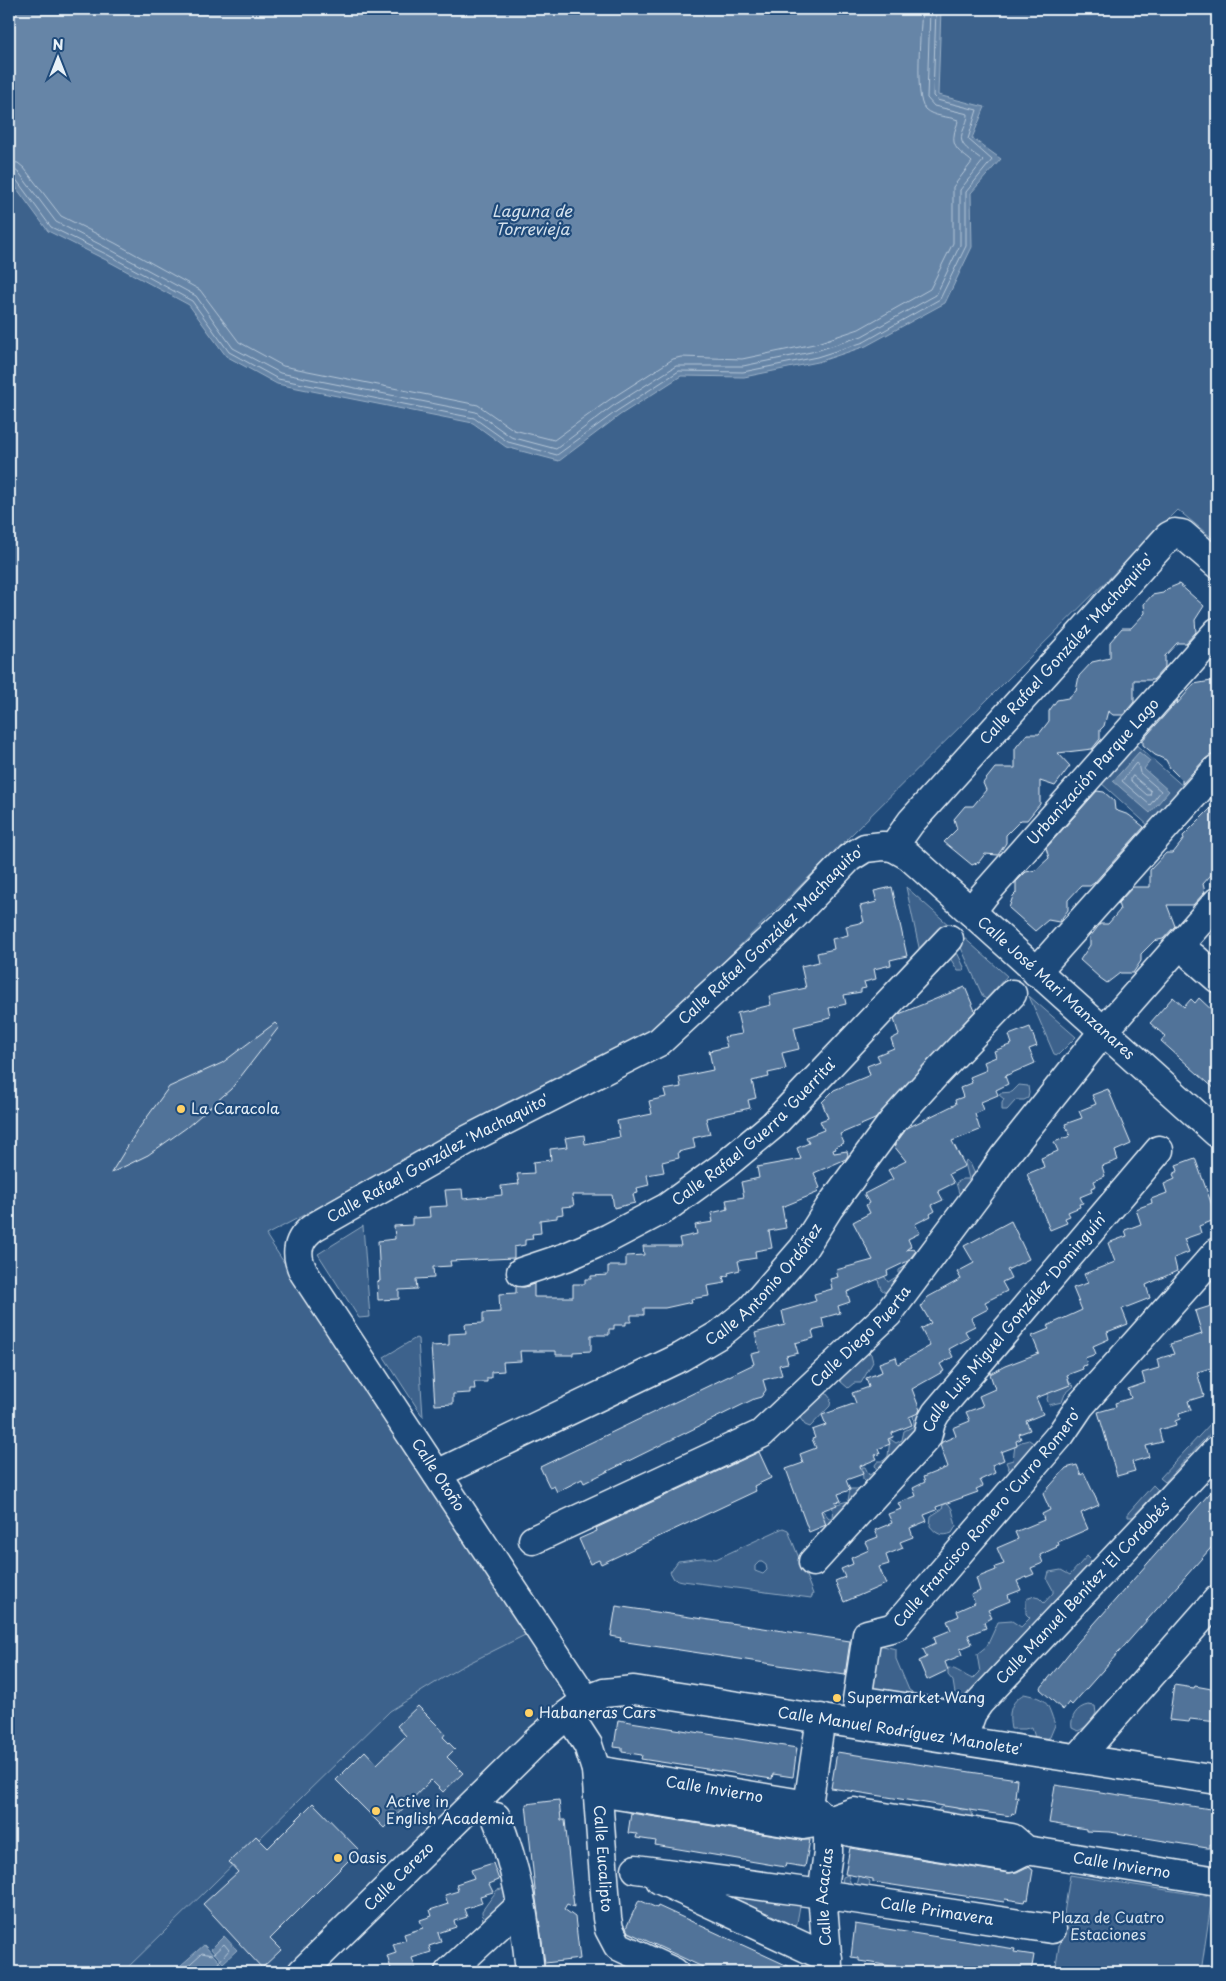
<svg xmlns="http://www.w3.org/2000/svg" width="1226" height="1981" font-family="'Playpen Sans',sans-serif">
<rect width="100%" height="100%" fill="#1f4a7a"/>
<filter id="ink" filterUnits="userSpaceOnUse"><feTurbulence type="fractalNoise" baseFrequency=".02" numOctaves="2"/><feDisplacementMap in="SourceGraphic" scale="10" xChannelSelector="R" yChannelSelector="G"/><feConvolveMatrix kernelMatrix="1 2 1 2 8 2 1 2 1" color-interpolation-filters="sRGB"/></filter>
<g filter="url(#ink)">
<!-- built -->
<path fill="#2e5683" d="M527,1634L563,1697L284,1972H123L390,1711L459,1668Z"/>
<!-- green -->
<path fill="#3c628c" stroke="#92aac2" fill-rule="evenodd" d="M9,9H1217V542L1178,510L655,1030L266,1235L527,1634L459,1668L390,1711L123,1972H9Z
M1134,743L1185,788L1150,827L1100,782Z
M906,887L950,926L925,954L920,952Z
M962,936L1007,976L986,999L983,997L958,941Z
M954,946L964,967L963,971H958L950,958L938,966L940,970L937,974L931,973Z
M1029,996L1076,1037L1058,1055L1054,1054Z
M1019,1085L1028,1086L1029,1093L1028,1098L1024,1100H1016L1007,1110H1002V1103L1004,1099L999,1095L1000,1093L1012,1092Z
M966,1160L970,1163L978,1181L964,1195L959,1193L956,1183L963,1179H969L965,1163Z
M363,1226L370,1317L359,1318L318,1254Z
M911,1263L893,1292L886,1293L881,1289L877,1277L881,1275L885,1277L888,1282L899,1275V1270Z
M416,1338L418,1339L423,1417L384,1357Z
M866,1349L871,1354L873,1362L861,1383H854L848,1388L840,1381L841,1372Z
M1071,1383L1074,1386L1065,1394L1062,1402L1049,1405L1047,1399L1049,1392Z
M821,1392L826,1393L831,1399L830,1406L810,1427L805,1425L800,1418L802,1409Z
M919,1410L924,1413L926,1419L874,1483L866,1482L863,1479L862,1467H865L869,1475L877,1471L875,1465L878,1461H883L888,1456L890,1439L896,1443L902,1440L904,1431L914,1426L913,1414Z
M1213,1421L1217,1422V1426L1165,1482L1160,1478Z
M1029,1440L1038,1446L1014,1474L1010,1472L1006,1462L1013,1460L1015,1446L1021,1442Z
M1153,1485L1158,1490L1133,1517H1128V1513Z
M850,1489H862L832,1530L822,1520L820,1510H822L829,1518H832L833,1505L848,1501Z
M948,1503L952,1509L956,1526L952,1533C942,1537 936,1534 930,1526L931,1516L942,1509L943,1505Z
M783,1528L788,1530L813,1594L811,1598L683,1581L674,1579L670,1572L678,1561C691,1560 703,1556 716,1559ZM759,1562H762L766,1565L767,1570L763,1574L755,1571V1566Z
M1087,1556L1092,1561L1075,1579L1081,1586L1057,1598L1046,1610L1053,1620L1035,1626L1034,1624L1026,1632L1031,1639L993,1678L985,1676L975,1686L976,1690L964,1706L956,1700L953,1681L948,1675V1668C957,1668 964,1676 973,1679L980,1672L977,1654L987,1646L998,1622L1012,1621L1021,1627L1030,1618L1026,1614V1600L1031,1596L1039,1598L1044,1603L1053,1593V1590L1047,1579L1049,1572L1061,1570L1070,1575Z
M879,1645L896,1649V1659L909,1690L912,1692V1699L866,1691Z
M1024,1694C1048,1699 1047,1702 1055,1725L1050,1737L1042,1741L1035,1738L1032,1727L1025,1729H1011C1008,1713 1010,1702 1024,1694Z
M1088,1705L1095,1706L1096,1713C1091,1722 1087,1727 1078,1731L1072,1728C1070,1717 1077,1707 1088,1705Z
M948,1805L962,1810L968,1809L972,1812L974,1826L930,1816L942,1807Z
M848,1875L851,1885H856L858,1877L861,1876L870,1881L868,1891L841,1890L843,1877Z
M1070,1875L1212,1897L1201,1972H1055Z
M695,1885L801,1900L795,1934Z
M506,1888L514,1894L483,1924L482,1911L497,1890Z"/>
<!-- water -->
<path fill="#6685a7" stroke="#9ab0c7" d="M9,9H941L938,95L985,107L972,138L1001,159L971,193L972,247L945,303L866,346L818,362L744,377L681,376L620,415L559,461L506,447L473,423L277,384L226,356L189,305L106,260L48,231L9,178Z
M1139,752L1150,761L1144,769L1169,791L1150,813L1113,781Z
M224,1936L237,1950L223,1963L211,1949Z
M204,1945L227,1970L225,1972H173Z"/>
<g fill="none" stroke-linecap="round" stroke-linejoin="round">
<!-- shore -->
<path stroke="#b4c6d8" stroke-width="1" d="M9,162L18,163L24,168L61,216L115,243L200,290L239,342L283,366L478,405L514,430L554,440L609,400L673,359L681,357L742,359L814,344L859,329L930,289L953,243V187L972,162C964,154 952,150 954,136C954,130 958,125 958,120C948,116 933,117 925,109C914,97 921,27 922,9
M9,169L15,170L20,174L56,222L111,250L196,296L233,348L280,373L476,412L511,437L556,449L613,406L676,366H743L816,351L862,336L936,295L960,245V190L983,161C976,153 958,148 962,134C964,127 968,121 968,114L934,106L927,98L930,9
M9,176L15,178L51,227L108,255L192,301L229,352L278,379L474,418L508,442L557,455L617,411L679,371L743,372L817,357L864,342L940,299L966,246V192L992,160L968,139L977,110L937,100L933,96L936,9
M1138,764L1140,773L1161,791L1150,805L1122,781L1135,764Z
M1133,776L1151,791L1150,795H1147L1131,781V779Z
M181,1972L202,1953L212,1955L224,1944L229,1950L218,1963V1967L222,1972"/>
</g>
<!-- building -->
<path fill="#517399" stroke="#e8f1f8" d="M1179,584L1204,606L1195,620L1196,632L1186,643H1177L1165,656V667L1153,680H1134V702L1123,715H1113L1108,711L1104,726L1100,730V739L1092,749L1058,753L1070,766L1055,786L1040,781V804L1027,820H1021L1006,835V843L998,855L985,854L979,862L972,865L944,842L957,829L954,819L965,806H973L986,790L983,783L995,768H1015V749L1017,746L1027,734H1039L1049,721V711L1057,700L1068,698L1076,691L1079,676L1092,662L1110,658V642L1122,628H1131L1145,613L1144,604L1152,595L1163,593L1167,589Z
M1217,680V752L1205,759L1182,784V780L1170,768L1166,760L1155,755L1143,745V741L1141,742L1178,700L1177,704L1194,684Z
M1097,791L1104,792L1114,801L1115,810L1129,815L1144,827L1094,883L1090,886H1081L1068,900V910L1059,922L1048,920L1035,931L1009,908L1013,896L1016,893V882L1026,872L1036,870L1049,858L1046,848Z
M1217,802V868L1203,884L1205,892L1193,905H1167L1175,926L1163,939L1154,941L1141,954V961L1133,973H1120L1107,983L1100,978L1080,960L1090,945V937L1100,924H1108L1120,910L1118,903L1133,887H1150V870L1166,853H1173L1184,839L1183,836Z
M892,887L907,956L890,960L891,965L874,969L876,979L864,982L866,988L861,989V992L844,995L846,1004L829,1008L831,1018L794,1027L799,1049L782,1053L786,1069L768,1073L769,1077L752,1081L756,1098L748,1100L750,1108L706,1118L710,1134L693,1138L695,1148L678,1152L679,1158L662,1162L664,1172L647,1175L649,1185L637,1188L638,1193L633,1194L635,1203L614,1208L612,1195H572L574,1206L562,1207L563,1214L557,1215V1218L540,1220L541,1233L532,1234L533,1239L525,1240V1245L514,1247V1258L450,1261L451,1266L433,1267L434,1278L416,1279L417,1289L399,1290V1299L378,1300L377,1282L380,1281L378,1241L395,1239L394,1226L412,1225V1218L430,1217L429,1207L447,1206L445,1190L462,1189L463,1199L502,1195L501,1186L519,1184L517,1174L534,1173L533,1162L551,1160L550,1149L567,1147L565,1138L584,1135L585,1144L620,1137L617,1121L652,1114L649,1101L666,1097L664,1090L681,1087L679,1077L713,1070L709,1051L727,1047L724,1037L742,1034L737,1013L771,1005L769,996L806,988L801,966L819,962L817,953L834,949L832,939L848,935L846,926L864,922L860,906L877,902L874,891Z
M965,987L975,1011L875,1119L840,1134L844,1143L835,1147L836,1149L833,1150L834,1153L847,1151L848,1155L846,1159L814,1173L820,1188L817,1189L819,1192L782,1207L786,1228L769,1231L772,1248L755,1251L756,1258L738,1261L740,1270L728,1273L729,1275L723,1277L725,1283L707,1286L709,1296L691,1299L692,1302L665,1308H644V1315H631V1322H626V1325H614V1329H609V1335H591V1351L573,1352V1355H556V1351H520L521,1361L503,1362L504,1371L491,1372V1378H487V1382H474L475,1389H470V1393L453,1394V1404L435,1405L431,1346L449,1345V1334L466,1333L465,1324L483,1323V1313L500,1312L499,1294L516,1293V1286L525,1287L534,1284V1297H573V1284H585V1279H591V1276L608,1275V1266H626V1256L644,1255L643,1246H681L679,1238L697,1234L695,1225L713,1222L711,1213L728,1209L726,1200L744,1197L741,1182L759,1178L757,1167L801,1159L797,1148L809,1143L806,1137L824,1130L820,1121L828,1118L822,1102L834,1090L870,1075L867,1066L880,1061L877,1055L894,1048L891,1039L899,1035L894,1019L899,1014Z
M1173,997L1184,1007L1191,999L1195,1003L1199,998L1216,1014L1212,1018L1217,1023V1091L1161,1041L1165,1036L1150,1023Z
M275,1023L279,1027L231,1089L186,1128L148,1155L111,1173L137,1131L169,1087L222,1063Z
M1030,1027L1037,1046L1029,1049L1035,1063L1005,1076L1008,1084L996,1090L998,1095L981,1102L984,1110L975,1114L980,1130L952,1141L965,1166L949,1174L954,1183L938,1191L943,1200L932,1205L935,1211L930,1214L931,1216L915,1224L920,1233L908,1239L911,1246L906,1250L914,1248L916,1251L908,1261L887,1271L888,1275L847,1292L850,1302L838,1306L840,1313L822,1318L824,1328L812,1331L814,1338L795,1343L798,1353L786,1356L788,1363L779,1365L782,1375L763,1380L766,1390L761,1397L754,1399L584,1483L582,1479L557,1492L554,1486L550,1488L540,1467L754,1364L751,1354L760,1352L755,1333L785,1325L782,1311L816,1301L814,1294L832,1289L830,1279L838,1277L836,1270L873,1260L853,1222L870,1213L866,1205L869,1203L864,1194L893,1179L888,1170L906,1161L894,1146L907,1128L956,1104L955,1100L963,1097L960,1088L972,1083L970,1077L987,1070L984,1062L996,1057L994,1051L1012,1044L1009,1035Z
M1108,1089L1131,1144L1115,1151L1118,1160L1102,1166L1105,1176L1094,1181L1096,1186L1091,1188L1092,1192L1080,1197L1083,1203L1079,1204L1080,1207L1068,1212L1070,1216L1065,1218L1067,1223L1050,1230L1027,1174L1044,1167L1041,1158L1058,1151L1054,1142L1070,1136L1065,1124L1082,1118L1079,1111L1096,1104L1092,1095Z
M1195,1158L1217,1219L1199,1226L1201,1233L1184,1239L1189,1252L1174,1258L1177,1271L1146,1285L1150,1298L1122,1309L1128,1324L1107,1332L1109,1339L1093,1346L1096,1354L1085,1358L1087,1365L1082,1366L1083,1369L1067,1375L1070,1385L1036,1398L1043,1414L1026,1421L1030,1430L1019,1434L1021,1439L1016,1441L1017,1446L1001,1452L1004,1460L992,1465L995,1473L980,1480L983,1486L976,1489L978,1492L936,1507L937,1510L924,1515L927,1521L910,1528L913,1537L900,1542L903,1548L886,1555L889,1564L879,1567L886,1584L844,1602L835,1581L845,1577L841,1569L853,1564L851,1558L869,1550L865,1542L878,1537L875,1530L892,1523L888,1514L901,1509L898,1503L916,1496L913,1488L925,1482L923,1477L948,1467L940,1445L942,1442L956,1436L953,1428L970,1421L966,1412L983,1406L979,1396L995,1389L990,1374L1005,1366L1039,1353L1032,1336L1049,1329L1047,1326L1082,1310L1073,1288L1088,1283L1084,1274L1115,1262L1108,1243L1127,1236L1125,1230L1141,1224L1136,1209L1152,1203L1151,1199L1167,1193L1164,1184L1175,1179L1173,1174L1178,1171L1176,1165Z
M1011,1221L1029,1259L1007,1270L1011,1278L1002,1282L1007,1291L985,1302L988,1309L971,1318L975,1326L965,1331L969,1338L949,1349L953,1357L940,1364L944,1371L912,1389L920,1410L918,1413L909,1417L912,1425L892,1433L893,1437L888,1439L890,1444L878,1449L880,1454L875,1455L877,1459L860,1466L863,1474L846,1480L850,1490L838,1494L841,1501L835,1502L837,1505L821,1511L826,1525L809,1532L786,1469L803,1463L800,1454L816,1448L812,1439L815,1438L812,1430L826,1425L822,1415L856,1403L852,1393L869,1387L866,1378L882,1372L879,1363L896,1357L898,1364L930,1346L921,1329L931,1323L921,1306L928,1297L961,1279L957,1272L974,1263L964,1246Z
M1217,1304V1369H1213L1212,1368L1197,1372L1204,1396L1188,1401L1191,1410L1179,1414L1180,1419L1175,1421L1176,1425L1159,1430L1162,1442L1146,1446L1149,1457L1132,1462L1135,1471L1117,1476L1098,1412L1116,1407L1115,1403L1131,1398L1128,1389L1145,1383L1142,1373L1159,1368L1157,1359L1174,1354L1170,1344L1202,1334L1195,1311Z
M759,1452L771,1478L754,1486L756,1491L601,1564L599,1560L590,1564L579,1539L597,1531L596,1528Z
M1077,1465L1081,1475L1084,1473L1099,1505L1081,1513L1088,1529L1058,1542L1059,1545L1056,1546L1057,1547L1040,1555L1043,1563L1031,1568L1034,1574L1017,1581L1021,1590L1008,1595L1010,1601L988,1610L992,1618L984,1622L986,1628L968,1635L972,1644L960,1649L962,1655L945,1662L948,1670L927,1680L919,1661L927,1657L923,1649L936,1643L934,1637L951,1630L947,1621L959,1616L957,1611L975,1603L971,1595L980,1591L976,1578L996,1570L995,1567L1004,1564L997,1548L1018,1539L1015,1532L1044,1520L1042,1514L1050,1510L1043,1494L1066,1468Z
M1217,1485V1541L1072,1705L1069,1702L1063,1710L1040,1689L1078,1642Z
M616,1606L850,1641L845,1675L620,1641L621,1638L611,1636Z
M1174,1685L1194,1688L1195,1686L1217,1690V1722L1190,1719L1189,1722L1169,1720Z
M418,1706L438,1726L445,1734L443,1737L455,1749L447,1757L463,1773L443,1792L431,1780L384,1828L336,1780L365,1751L377,1764L406,1736L397,1726Z
M618,1720L797,1748L793,1777L773,1774L772,1779L641,1759L642,1755L622,1752V1748L614,1747Z
M837,1752L1017,1779L1015,1797H1018L1015,1814L1012,1813L1011,1816L982,1812L831,1788Z
M1055,1785L1217,1810V1845L1210,1844V1848H1207L1110,1832L1086,1831V1829L1049,1823Z
M559,1800L561,1820H565L574,1907L567,1904L564,1909L575,1917L580,1959L545,1963L536,1899L526,1804Z
M313,1803L359,1850L270,1939L281,1950L262,1968L203,1904L238,1872L229,1862L256,1836L268,1848Z
M631,1813L801,1840H810L805,1867L786,1864L785,1867L655,1845L656,1841L636,1838L637,1834L628,1833Z
M850,1848L1008,1873L1017,1872L1027,1867L1031,1868V1869L1033,1870L1028,1900L1026,1899L1025,1902L1005,1899L1004,1902L873,1882V1879L845,1874Z
M493,1863L499,1880L489,1884L493,1892L480,1896L482,1903L464,1909L467,1917L454,1921L456,1927L438,1933L441,1942L429,1946L431,1952L412,1958L417,1972H392L387,1956L396,1953L393,1944L406,1940L404,1934L423,1928L420,1920L432,1916L430,1910L448,1904L445,1895L458,1891L456,1884L474,1878L471,1870Z
M639,1900L657,1908L658,1906L801,1972H713L628,1932L626,1928Z
M855,1924L1015,1949L1014,1952L1034,1955L1031,1972H929L859,1961V1958L851,1957Z"/>
<g fill="none" stroke-linecap="round" stroke-linejoin="round">
<!-- minor casing -->
<g stroke="#e8f1f8" stroke-width="31">
<g id="minor">
<path id="s1" d="M893,847L909,856L1217,1133"/>
<path id="s2" d="M971,912L984,895L1217,632"/>
<path d="M1193,957L1217,978"/>
<path d="M1036,972L1217,769"/>
<path id="s3" d="M521,1272L566,1257L609,1238L666,1208L725,1165L773,1125L949,939"/>
<path id="s4" d="M437,1474L681,1357L720,1334L751,1309L803,1249L829,1208L893,1121L933,1077L1012,994"/>
<path id="s5" d="M533,1540L761,1434L888,1314L986,1183L1003,1158L1103,1032L1217,902"/>
<path id="s6" d="M813,1562L927,1437L931,1422L936,1413L1159,1150"/>
<path id="s7" d="M586,1700L304,1273C294,1254 297,1239 314,1227L469,1139L659,1042L781,929L849,858L865,848L883,846L893,847L911,822L1169,536L1175,533L1182,534L1217,564"/>
<path id="s8" d="M568,1714L588,1745L596,1770L607,1918L609,1929L618,1946L674,1972"/>
<path id="s9" d="M969,1717L857,1700L867,1634L895,1627L1061,1434L1080,1406L1217,1252"/>
<path id="s10" d="M964,1735L972,1713L979,1703L1217,1450"/>
<path d="M1078,1758L1217,1600"/>
<path id="s11" d="M596,1770L808,1805L828,1821L850,1832L1010,1858L1026,1850"/>
<path id="s12" d="M598,1792L803,1825L828,1821L854,1812L1012,1838L1026,1850L1217,1881"/>
<path d="M808,1805L821,1718"/>
<path d="M496,1817C517,1865 525,1920 530,1972"/>
<path id="s13" d="M636,1869L822,1894L1052,1929"/>
<path d="M660,1880L828,1958"/>
<path id="s14" d="M302,1972L536,1742L568,1714L586,1700L604,1693L634,1690L1217,1780"/>
<path d="M449,1972L521,1905"/>
<path id="s15" d="M825,1972L828,1966L822,1894L828,1853V1821"/>
</g>
</g>
<!-- minor -->
<use href="#minor" stroke="#1f4a7a" stroke-width="28"/>
</g>
</g>
<!-- markers -->
<g fill="#ffd166" stroke="#1f4a7a" stroke-width="2">
<circle cx="181" cy="1109" r="5"/>
<circle cx="837" cy="1698" r="5"/>
<circle cx="529" cy="1713" r="5"/>
<circle cx="376" cy="1811" r="5"/>
<circle cx="338" cy="1858" r="5"/>
</g>
<g text-anchor="middle" stroke-width="4.5" stroke-linejoin="round" paint-order="stroke">
<!-- street labels -->
<g font-size="15" fill="#e8f1f8" stroke="#1f4a7a">
<text dy="5" stroke="none"><textPath href="#s7" startOffset="1531">Calle Rafael González 'Machaquito'</textPath></text>
<text dy="5" stroke="none"><textPath href="#s2" startOffset="186">Urbanización Parque Lago</textPath></text>
<text dy="5" stroke="none"><textPath href="#s7" startOffset="1111">Calle Rafael González 'Machaquito'</textPath></text>
<text dy="5" stroke="none"><textPath href="#s1" startOffset="216">Calle José Mari Manzanares</textPath></text>
<text dy="5" stroke="none"><textPath href="#s3" startOffset="276">Calle Rafael Guerra 'Guerrita'</textPath></text>
<text dy="5" stroke="none"><textPath href="#s7" startOffset="706">Calle Rafael González 'Machaquito'</textPath></text>
<text dy="5" stroke="none"><textPath href="#s4" startOffset="382">Calle Antonio Ordóñez</textPath></text>
<text dy="5" stroke="none"><textPath href="#s6" startOffset="315">Calle Luis Miguel González 'Dominguín'</textPath></text>
<text dy="5" stroke="none"><textPath href="#s5" startOffset="391">Calle Diego Puerta</textPath></text>
<text transform="translate(438 1475) rotate(57)" y="5">Calle Otoño</text>
<text dy="5" stroke="none"><textPath href="#s9" startOffset="352">Calle Francisco Romero 'Curro Romero'</textPath></text>
<text dy="5" stroke="none"><textPath href="#s10" startOffset="189">Calle Manuel Benítez 'El Cordobés'</textPath></text>
<text dy="5" stroke="none"><textPath href="#s14" startOffset="712">Calle Manuel Rodríguez 'Manolete'</textPath></text>
<text dy="5" stroke="none"><textPath href="#s11" startOffset="120">Calle Invierno</textPath></text>
<text dy="5" stroke="none"><textPath href="#s8" startOffset="152">Calle Eucalipto</textPath></text>
<text dy="5" stroke="none"><textPath href="#s12" startOffset="536">Calle Invierno</textPath></text>
<text dy="5" stroke="none"><textPath href="#s14" startOffset="136">Calle Cerezo</textPath></text>
<text dy="5" stroke="none"><textPath href="#s15" startOffset="76">Calle Acacias</textPath></text>
<text dy="5" stroke="none"><textPath href="#s13" startOffset="304">Calle Primavera</textPath></text>
</g>
<!-- poi labels -->
<g font-size="15" fill="#e8f1f8" stroke="#1f4a7a" text-anchor="start">
<text x="191" y="1114">La Caracola</text>
<text x="847" y="1703">Supermarket Wang</text>
<text x="539" y="1718">Habaneras Cars</text>
<text x="386" y="1807">Active in<tspan x="386" dy="17">English Academia</tspan></text>
<text x="348" y="1863">Oasis</text>
</g>
<!-- park labels -->
<g font-size="15" fill="#d7e3ed" stroke="#1f4a7a">
<text x="1108" y="1923">Plaza de Cuatro<tspan x="1108" dy="17">Estaciones</tspan></text>
</g>
<!-- water labels -->
<g font-size="16" font-style="italic" fill="#d4e1ec" stroke="#1f4a7a">
<text x="532" y="217">Laguna de<tspan x="532" dy="18">Torrevieja</tspan></text>
</g>
</g>
<!-- margin -->
<rect width="1226" height="1981" fill="none" stroke="#1f4a7a" stroke-width="30"/>
<rect x="15" y="15" width="1196" height="1951" fill="none" stroke="#e8f1f8" stroke-width="2" filter="url(#ink)"/>
<!-- north arrow -->
<g transform="translate(58 58)" stroke="#1f4a7a" stroke-width="4" paint-order="stroke">
<path d="M0-4L9 19L0 12L-9 19Z" fill="#e8f1f8"/>
<text y="-8" font-size="14" font-weight="bold" text-anchor="middle" fill="#e8f1f8">N</text>
</g>
</svg>
